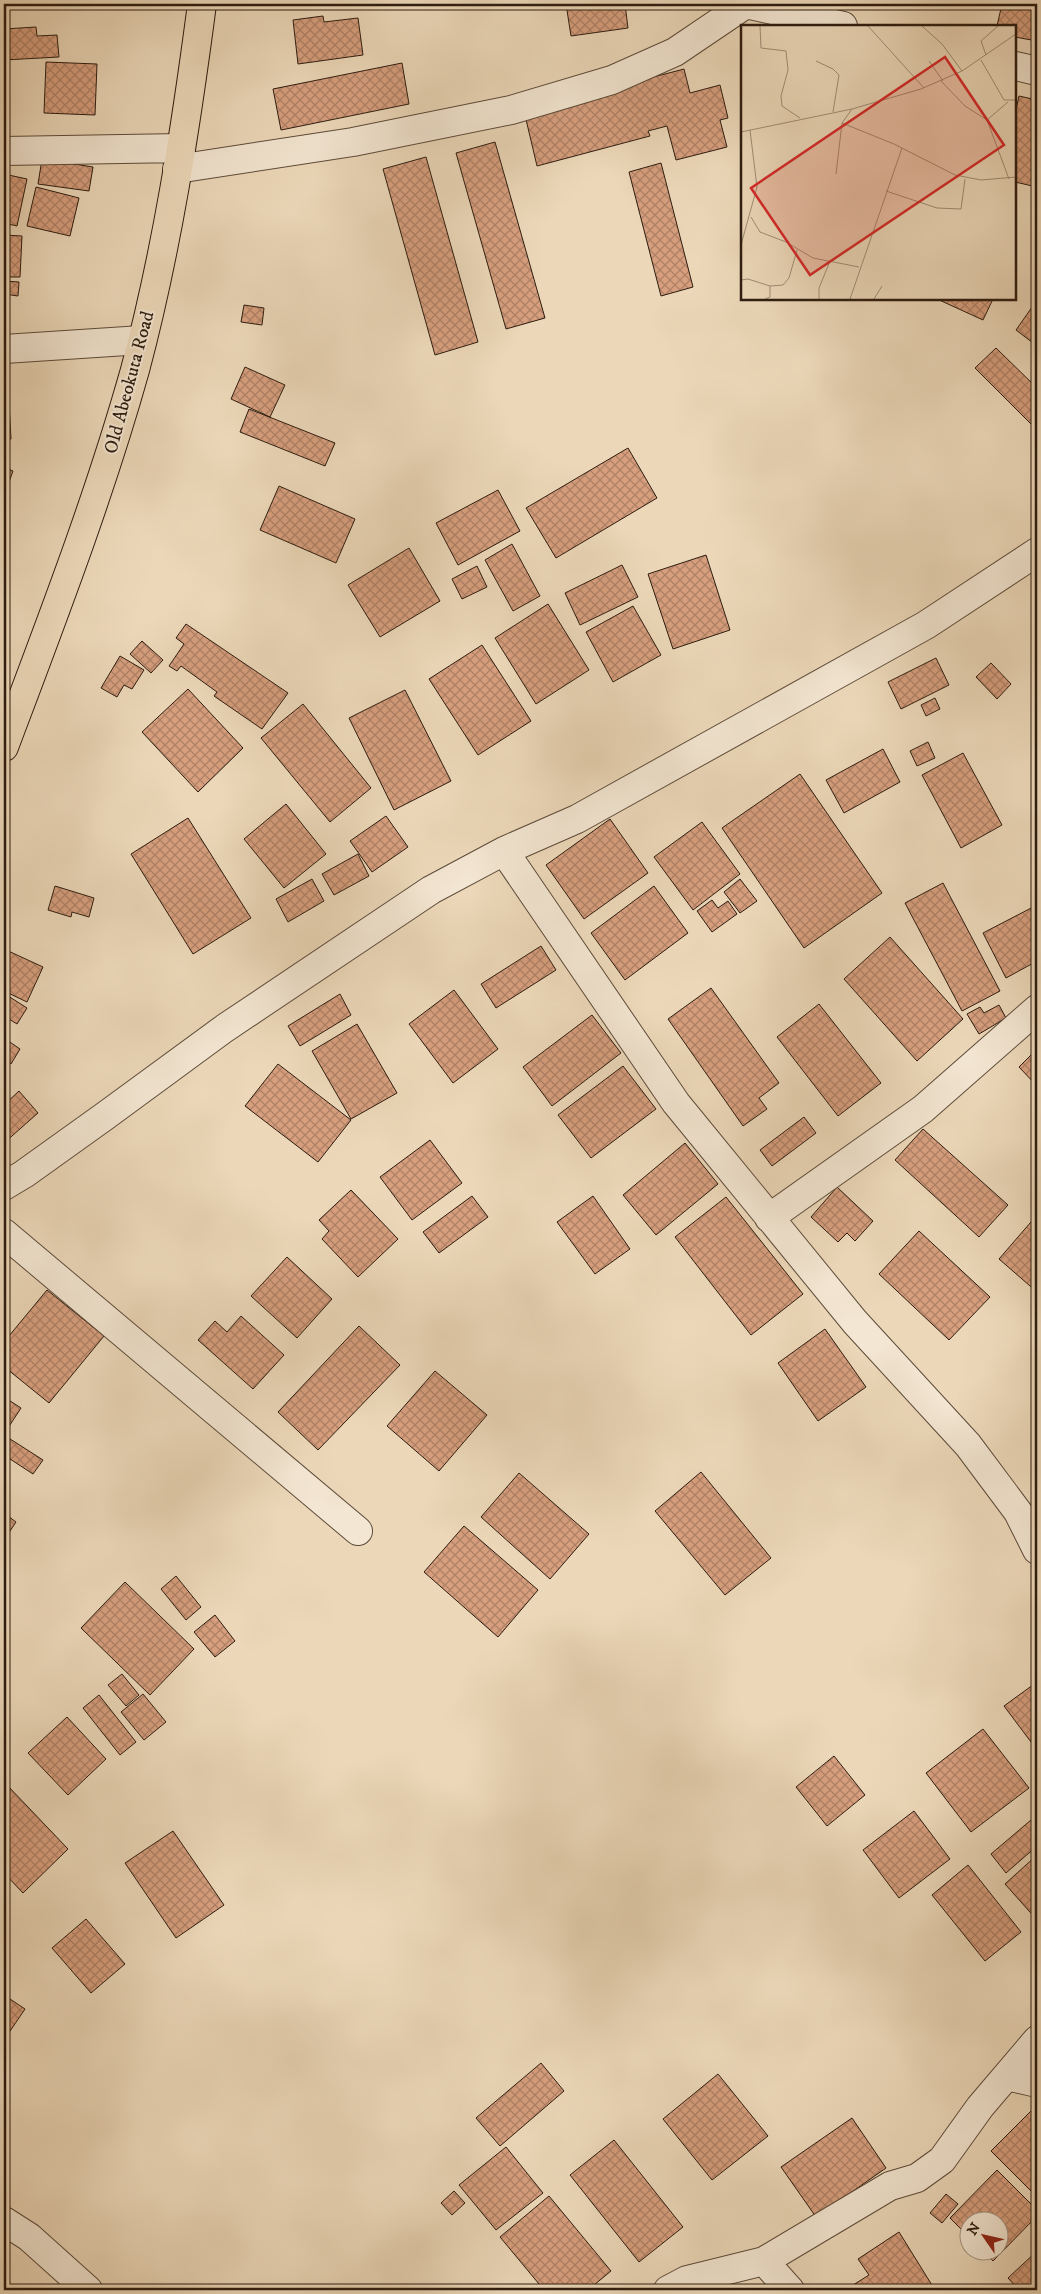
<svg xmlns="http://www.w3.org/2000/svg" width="1041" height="2294" font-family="'IM FELL DW Pica',serif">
<defs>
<pattern id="building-cross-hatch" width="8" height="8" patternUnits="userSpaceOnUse" patternTransform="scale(1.25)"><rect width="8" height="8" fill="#d79f7e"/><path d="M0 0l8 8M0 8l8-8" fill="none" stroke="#af8166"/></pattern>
</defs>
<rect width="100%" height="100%" fill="#ecd8b9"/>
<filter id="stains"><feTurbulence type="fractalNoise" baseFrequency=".004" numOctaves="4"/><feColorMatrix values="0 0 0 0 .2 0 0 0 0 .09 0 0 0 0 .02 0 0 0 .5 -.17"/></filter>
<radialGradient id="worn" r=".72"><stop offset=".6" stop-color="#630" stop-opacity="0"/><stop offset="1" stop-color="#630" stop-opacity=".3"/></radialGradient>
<!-- building -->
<path fill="url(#building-cross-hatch)" stroke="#2d1c10" d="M566,4H625L628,28L571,36Z
M1002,4H1037V41L1015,37V26H997Z
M323,16L324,22L358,18L363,55L298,64L293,20Z
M36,27L37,36L57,35L59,57L4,60V29Z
M46,62L97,64L95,115L44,113Z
M402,63L409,104L281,130L273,89Z
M684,69L690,93L720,85L728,118L720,120L727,147L676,160L667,126L648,131L650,136L537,166L524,111Z
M1019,96L1037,100V187L1015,182V114Z
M495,142L545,318L506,329L456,153Z
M426,157L478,342L435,355L383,169Z
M42,159L93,167L89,191L38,184Z
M661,163L693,287L661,296L629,172Z
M4,174L27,179L17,226L4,223Z
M36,187L79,198L70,236L27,226Z
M4,235L22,236L20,277H4Z
M4,281L19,282L18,296L4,294Z
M937,299H993L983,320Z
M1037,300V346L1016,330Z
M244,305L264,308L262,325L241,322Z
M996,348L1037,388V430L975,368Z
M245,367L285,385L270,417L231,399Z
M4,368H7L11,439L4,440Z
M249,409L335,443L325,466L240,432Z
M628,448L657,498L556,558L526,508Z
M4,467L13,471L5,493H4Z
M279,486L355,519L336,563L260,530Z
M498,490L520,531L458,565L436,523Z
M512,544L540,596L513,611L485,560Z
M409,548L440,601L380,637L348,585Z
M706,555L730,630L673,649L648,574Z
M622,565L638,597L580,625L565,593Z
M477,566L487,587L462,599L452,579Z
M548,604L589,670L536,704L495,638Z
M633,606L661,655L613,682L586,632Z
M186,624L288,693L262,729L214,696L217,692L181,666L177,671L169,666L184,644L176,638Z
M142,641L163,660L151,673L130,654Z
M482,645L531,721L478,755L429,679Z
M120,656L144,670L132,689L124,685L117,697L101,688Z
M936,658L949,685L901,709L888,682Z
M991,663L1011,684L997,699L976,677Z
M188,689L243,748L198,792L142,732Z
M405,690L451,781L394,810L349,718Z
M935,698L940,709L926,716L921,705Z
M303,704L371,788L330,822L261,738Z
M928,742L935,758L917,766L910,751Z
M883,749L900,782L844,813L826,780Z
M963,753L1002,825L961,848L922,775Z
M800,774L882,893L804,948L722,828Z
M286,804L326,854L284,888L244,839Z
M386,816L408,847L372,872L350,841Z
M188,818L251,918L193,954L131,854Z
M610,819L648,873L584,919L546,865Z
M702,822L740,874L693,910L654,857Z
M358,854L369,876L334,895L322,874Z
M312,879L324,901L288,922L276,899Z
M740,879L757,901L740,913L724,892Z
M943,883L1000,991L962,1011L905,903Z
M55,886L94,898L89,917L72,912L71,917L48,910Z
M654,886L688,933L625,980L591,933Z
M712,900L718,908L728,901L737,914L712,932L697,911Z
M1037,905V961L1006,978L983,933Z
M890,937L963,1019L917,1061L844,979Z
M541,946L556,970L496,1008L481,984Z
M4,949L43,967L27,1002L4,991Z
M711,988L779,1083L759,1098L767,1109L743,1126L668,1019Z
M454,990L498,1049L453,1083L409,1024Z
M5,994L27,1008L17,1024L4,1016Z
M340,994L351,1015L300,1046L288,1026Z
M819,1004L881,1083L838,1116L777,1037Z
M999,1005L1006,1018L979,1034L967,1014L980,1007L984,1013Z
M592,1015L621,1053L552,1106L523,1067Z
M357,1024L397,1093L351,1119L312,1051Z
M4,1038L20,1049L11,1064L4,1059Z
M1037,1049V1086L1019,1067Z
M278,1064L351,1120L318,1162L245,1106Z
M623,1066L656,1109L591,1158L558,1115Z
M19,1091L38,1113L4,1143V1105Z
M804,1117L816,1133L772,1166L760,1150Z
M923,1129L1008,1205L979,1237L895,1160Z
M430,1140L462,1183L412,1220L380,1177Z
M685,1143L718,1184L656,1235L623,1195Z
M837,1187L873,1221L855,1241L847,1233L838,1242L811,1217Z
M351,1190L398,1239L358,1277L322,1239L329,1231L319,1220Z
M472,1196L488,1217L439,1253L423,1232Z
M593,1196L630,1249L595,1274L557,1222Z
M726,1197L803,1294L751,1335L675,1237Z
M1037,1215V1292L999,1259Z
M919,1231L990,1297L949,1340L879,1274Z
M287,1257L332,1299L297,1338L251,1296Z
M47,1290L104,1336L49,1403L7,1369L4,1373V1342Z
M241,1316L284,1355L253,1389L198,1340L215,1321L227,1332Z
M359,1326L400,1365L318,1450L278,1412Z
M825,1329L866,1387L818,1421L778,1363Z
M435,1371L487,1415L439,1471L387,1426Z
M4,1397L21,1408L4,1434Z
M7,1437L43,1460L33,1474L4,1455V1442Z
M701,1472L771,1558L725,1595L655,1511Z
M519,1473L589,1534L550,1579L481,1517Z
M4,1513L16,1522L4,1540Z
M464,1526L538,1590L498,1637L424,1572Z
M176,1576L201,1607L186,1620L161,1589Z
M125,1582L194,1649L150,1695L81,1628Z
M215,1615L235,1641L215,1657L194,1632Z
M122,1674L139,1695L126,1706L108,1685Z
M1037,1682V1750L1004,1706Z
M143,1694L166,1722L144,1740L121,1712Z
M99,1695L136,1742L120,1755L83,1708Z
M67,1717L106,1759L68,1795L28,1753Z
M983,1729L1029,1788L971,1832L926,1773Z
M834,1756L865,1795L827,1826L796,1787Z
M7,1785L68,1849L23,1893L4,1873V1788Z
M914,1811L950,1859L899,1898L863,1850Z
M1031,1820L1037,1828V1846L1006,1873L991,1854Z
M173,1831L224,1905L176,1938L125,1863Z
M1037,1855V1920L1005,1884Z
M968,1865L1021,1932L985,1961L932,1895Z
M86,1919L125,1964L91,1993L52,1948Z
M4,1995L25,2009L4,2040Z
M541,2063L564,2091L500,2146L476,2118Z
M718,2074L768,2136L712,2180L663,2119Z
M1031,2111L1037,2118V2197L991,2151Z
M852,2118L886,2168L816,2217L781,2167Z
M614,2140L683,2227L639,2262L570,2175Z
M506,2147L543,2193L496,2230L459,2185Z
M997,2170L1037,2210V2216L993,2261L984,2252H998V2222H968V2236L950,2218Z
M454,2191L465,2203L452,2215L441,2203Z
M946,2194L958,2204L942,2223L930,2213Z
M549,2196L611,2271L588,2290H544L500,2237Z
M899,2232L935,2290H852L850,2287L869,2275L858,2259Z
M1037,2251V2290H1019L1008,2278Z"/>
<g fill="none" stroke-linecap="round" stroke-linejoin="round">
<!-- minor casing -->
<g stroke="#5d4b3a" stroke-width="30">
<path id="minor" d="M1015,66L1037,71
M4,151L181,148
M177,169L353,142L511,110L612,80L675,52L746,4L843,26
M4,349L142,340
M504,851L676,1103L855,1322L968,1445L1018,1512L1037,1550
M4,1186L24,1174L105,1116L225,1028L431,890L504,851L577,819L926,625L1037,552
M769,1218L923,1109L1037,1009
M4,1233L358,1531
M1007,2076L1037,2083
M4,2221L29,2237L88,2290
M764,2261L790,2290
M668,2290L687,2280L764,2261L890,2186L917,2178L942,2160L980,2107L1037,2040"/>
</g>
<!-- trunk casing -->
<g stroke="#2d1c10" stroke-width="30">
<path id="trunk" d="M4,747C51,622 99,498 135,370C167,250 186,126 202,4"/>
</g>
<!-- minor -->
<use href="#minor" stroke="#f3e6d2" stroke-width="28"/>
<!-- trunk -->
<use href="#trunk" stroke="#ecd8b9" stroke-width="28"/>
</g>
<g text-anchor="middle" stroke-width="4" stroke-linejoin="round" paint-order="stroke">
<!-- street labels -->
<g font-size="19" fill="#2d1c10" stroke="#f3e6d2">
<text transform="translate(128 382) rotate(-75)" y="7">Old Abeokuta Road</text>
</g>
</g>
<!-- overview -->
<g transform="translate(741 25)">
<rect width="275" height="275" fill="#ecd8b9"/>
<path fill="none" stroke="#a08d75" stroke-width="1" d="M19,1L20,23L45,26L47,45L40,71L41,81L59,93M127,1L183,63M181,1L201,19L221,46M245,30L240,16L257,1M240,35L263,75H275M75,36L92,44L98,50L92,87M188,36L202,56M200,56L224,81L246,95L268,154M111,84L101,98L153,119L214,150L240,155L275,152M246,95L267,77M0,107L111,84L180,64L221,46L275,9M95,149L101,98M145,166L196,183L220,184L224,154M10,192L19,207L45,217L72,233L118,242M0,220L16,162L9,105M0,255L7,254L29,261M24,274L29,272V261L42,260L48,253L56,225M78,274V263L89,236M109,274L161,123M133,274L141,261"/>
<path fill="#d62828" fill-opacity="0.15" stroke="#d62828" stroke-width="2.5" d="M204,32L263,120L69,250L10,163Z"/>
<rect width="275" height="275" fill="none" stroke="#2d1c10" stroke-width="2.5"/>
</g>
<!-- margin -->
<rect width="1041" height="2294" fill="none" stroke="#ecd8b9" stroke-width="20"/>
<rect x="5" y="5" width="1031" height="2284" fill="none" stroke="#2d1c10" stroke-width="2.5"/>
<rect x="10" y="10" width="1021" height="2274" fill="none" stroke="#2d1c10"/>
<!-- north arrow -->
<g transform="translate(984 2236) rotate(304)"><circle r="24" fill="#f3e6d2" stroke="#a49584"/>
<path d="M0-4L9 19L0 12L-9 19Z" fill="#8f2418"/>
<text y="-8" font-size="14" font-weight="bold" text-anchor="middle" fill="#2d1c10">N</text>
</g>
<rect width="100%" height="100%" filter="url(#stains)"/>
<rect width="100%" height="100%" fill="url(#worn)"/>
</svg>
